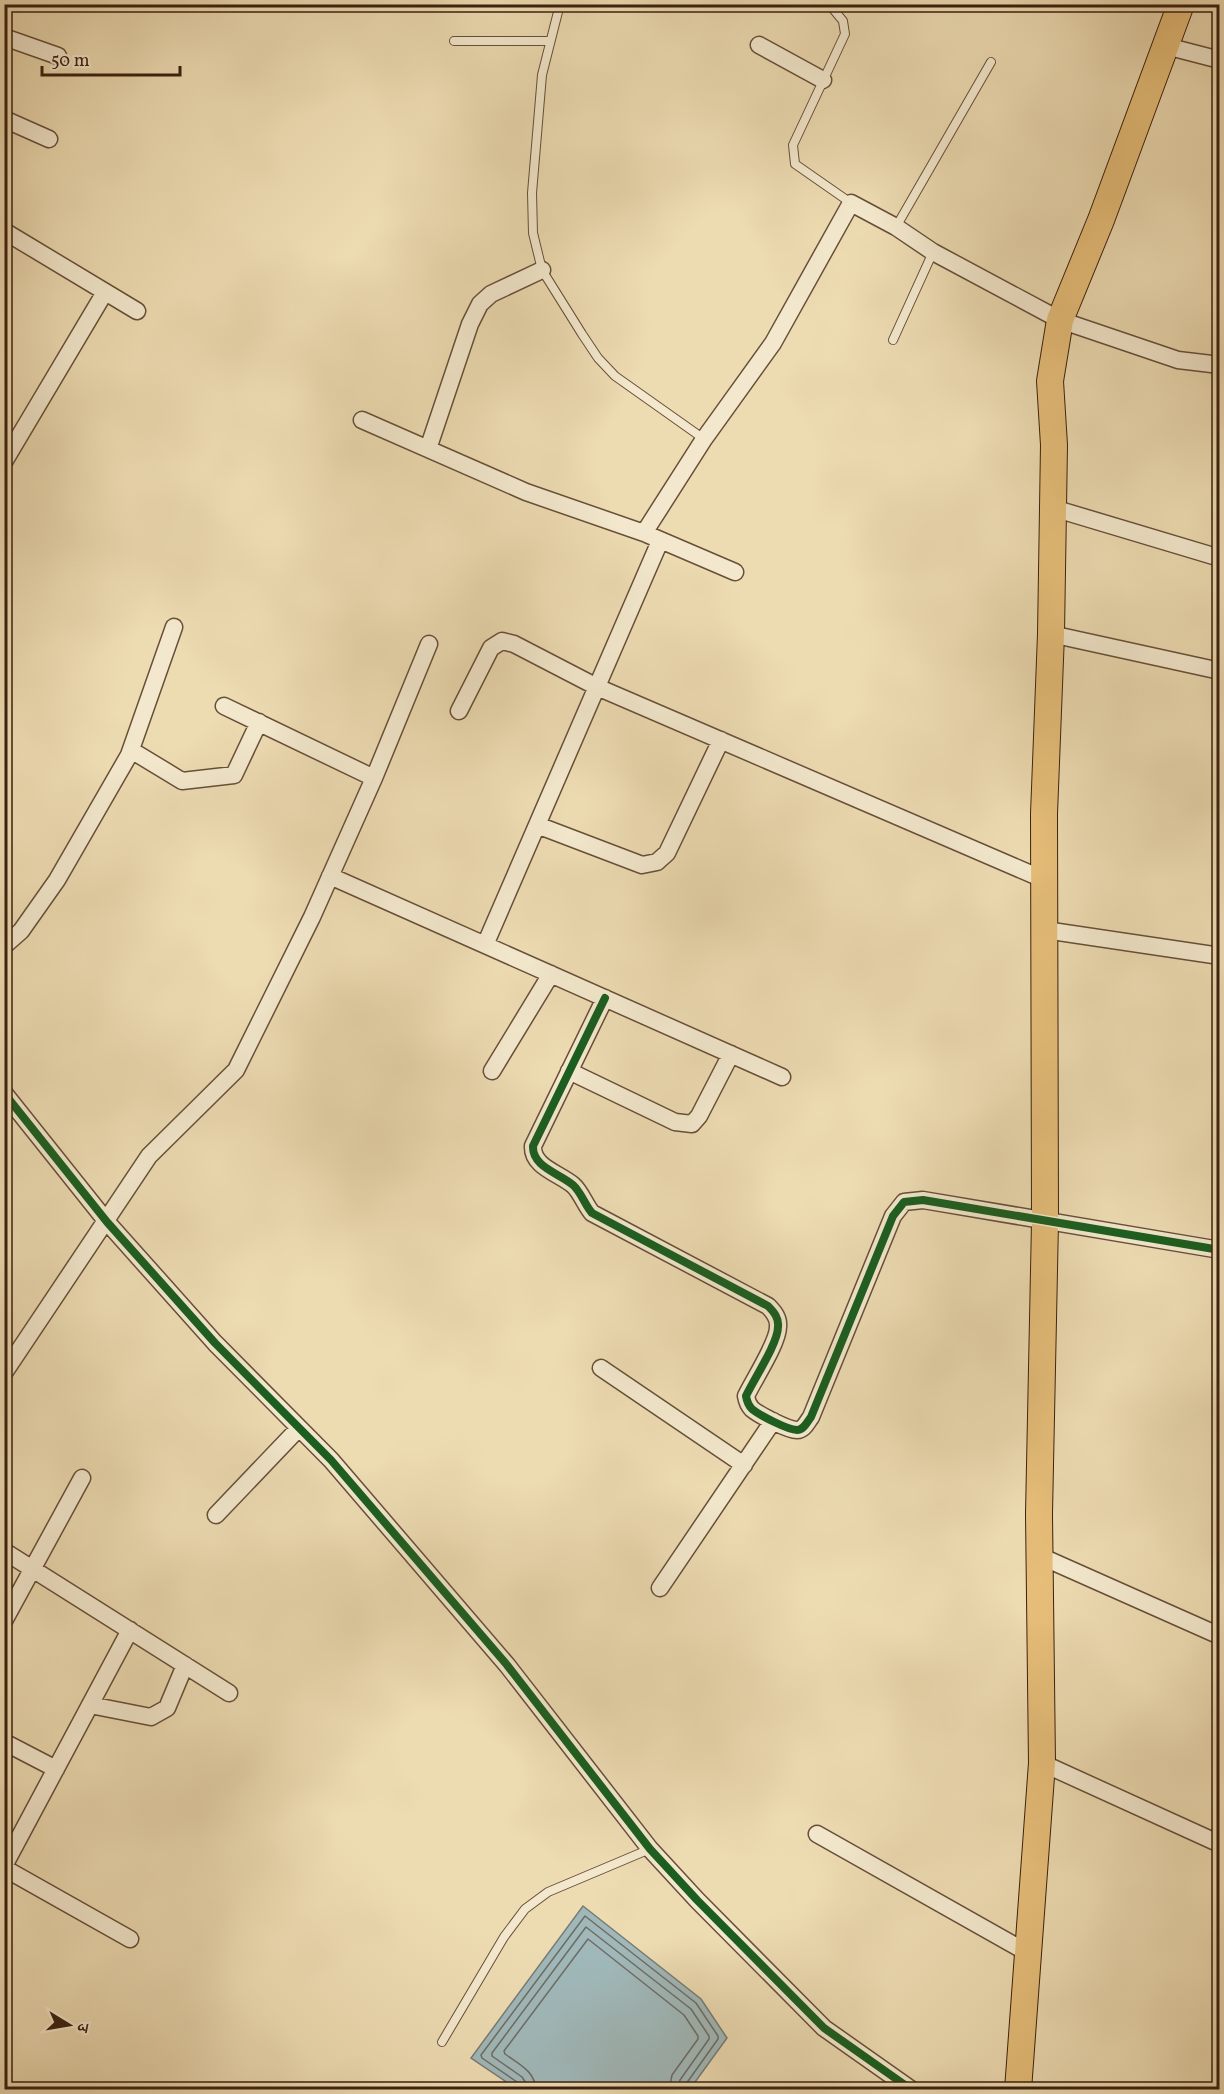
<svg xmlns="http://www.w3.org/2000/svg" width="1224" height="2094" font-family="Vollkorn,'Noto Serif Devanagari',serif">
<rect width="100%" height="100%" fill="#eddbb2"/>
<filter id="stains"><feTurbulence type="fractalNoise" baseFrequency=".00333" numOctaves="4"/><feColorMatrix values="0 0 0 0 .2 0 0 0 0 .09 0 0 0 0 .02 0 0 0 .5 -.17"/></filter>
<radialGradient id="worn" r=".72"><stop offset=".6" stop-color="#630" stop-opacity="0"/><stop offset="1" stop-color="#630" stop-opacity=".3"/></radialGradient>
<!-- water -->
<path fill="#a0b8b9" stroke="#777b75" stroke-width="1.5" d="M583,1906L701,1999L727,2038L690,2089H517L471,2058Z"/>
<g fill="none" stroke-linecap="round" stroke-linejoin="round">
<!-- shore -->
<path stroke="#6d6c64" stroke-width="1.5" d="M519,2090L517,2082L482,2058L481,2055L585,1916L696,2003L718,2036V2039L686,2084L685,2090
M527,2090L526,2083L522,2077L492,2056V2053L586,1927L691,2009L709,2036V2039L680,2080L678,2090
M536,2090C535,2071 519,2064 505,2054L504,2051L588,1939L684,2015L698,2036V2039L672,2075L669,2090"/>
<!-- lane casing -->
<g stroke="#674f38" stroke-width="10">
<path id="lane" d="M560,4L542,75L532,193L533,233L542,270L582,334L598,358L615,376L704,439
M829,4L843,21L845,34L793,145L795,164L851,203
M454,41H550
M896,227L991,62
M893,340L933,252
M442,2042L504,1937L525,1909L548,1892L650,1849"/>
</g>
<!-- street casing -->
<g stroke="#674f38" stroke-width="19">
<path id="street" d="M4,37L58,56
M759,45L823,80
M1166,46L1220,60
M4,119L49,139
M4,231L137,311
M362,420L526,492L644,533L735,572
M428,449L470,324L480,304L491,294L542,270
M4,462L105,292
M1053,508L1220,558
M644,533L704,439L773,343L851,203L896,227L933,252L1060,320L1178,360L1220,365
M1051,634L1220,671
M224,706L374,778
M459,711L491,648L502,641L514,644L597,687L1045,880
M131,750L182,781L234,775L259,722
M537,825L642,865L657,862L667,853L721,740
M330,876L782,1077
M1045,930L1220,956
M485,945L660,541
M4,946L21,931L57,880L129,755L174,627
M605,998L533,1146C532,1167 559,1173 573,1185C581,1192 585,1205 592,1213L768,1306C774,1312 779,1318 778,1327C778,1343 754,1379 746,1396C747,1402 748,1405 752,1409C759,1415 788,1430 797,1430C804,1430 807,1422 811,1417L893,1216L904,1202L923,1200L1220,1250
M492,1071L551,974
M569,1071L675,1122L692,1124L699,1116L731,1054
M4,1093L107,1222L215,1343L331,1460L507,1665L650,1849L697,1900L824,2028L912,2090
M601,1368L744,1465
M4,1373L149,1156L236,1070L312,917L374,778L429,644
M216,1515L299,1428
M4,1551L229,1693
M1040,1556L1220,1636
M660,1588L773,1421
M4,1621L82,1478
M90,1705L151,1717L167,1708L185,1665
M4,1742L56,1769
M1042,1763L1220,1844
M817,1834L1028,1953
M4,1866L130,1630
M4,1868L130,1939"/>
</g>
<!-- primary casing -->
<g stroke="#3a200f" stroke-width="28">
<path id="primary" d="M1018,2090L1042,1763L1039,1514L1045,1222L1044,814L1051,634L1054,445L1050,381L1060,320L1101,220L1181,4"/>
</g>
<!-- lane -->
<use href="#lane" stroke="#f3e8cd" stroke-width="8"/>
<!-- street -->
<use href="#street" stroke="#f3e8cd" stroke-width="16"/>
<!-- primary -->
<use href="#primary" stroke="#e6be79" stroke-width="26"/>
<!-- cycleway casing -->
<g stroke="#f3e8cd" stroke-width="11">
<path id="cycleway" d="M605,998L533,1146C532,1167 559,1173 573,1185C581,1192 585,1205 592,1213L768,1306C774,1312 779,1318 778,1327C778,1343 754,1379 746,1396C747,1402 748,1405 752,1409C759,1415 788,1430 797,1430C804,1430 807,1422 811,1417L893,1216L904,1202L923,1200L1220,1250
M4,1093L107,1222L215,1343L331,1460L507,1665L650,1849L697,1900L824,2028L912,2090"/>
</g>
<!-- cycleway -->
<use href="#cycleway" stroke="#1b5e20" stroke-width="8"/>
</g>
<!-- margin -->
<rect width="1224" height="2094" fill="none" stroke="#eddbb2" stroke-width="24"/>
<rect x="6" y="6" width="1212" height="2082" fill="none" stroke="#3a200f" stroke-width="3"/>
<rect x="12" y="12" width="1200" height="2070" fill="none" stroke="#3a200f" stroke-width="1.5"/>
<!-- north arrow -->
<g transform="translate(69 2025) rotate(101)" stroke="#f3e8cd" stroke-width="4.5" paint-order="stroke">
<path d="M0-4.5L10 22L0 15L-10 22Z" fill="#3a200f"/>
<text y="-9" font-size="16" font-weight="bold" text-anchor="middle" fill="#3a200f">उ</text>
</g>
<!-- scale -->
<path d="M42 66v9h138v-9" fill="none" stroke="#3a200f" stroke-width="3"/>
<text x="51" y="66" font-size="18" fill="#3a200f" stroke="#f3e8cd" stroke-width="4.5" paint-order="stroke">50 m</text>
<rect width="100%" height="100%" filter="url(#stains)"/>
<rect width="100%" height="100%" fill="url(#worn)"/>
</svg>
